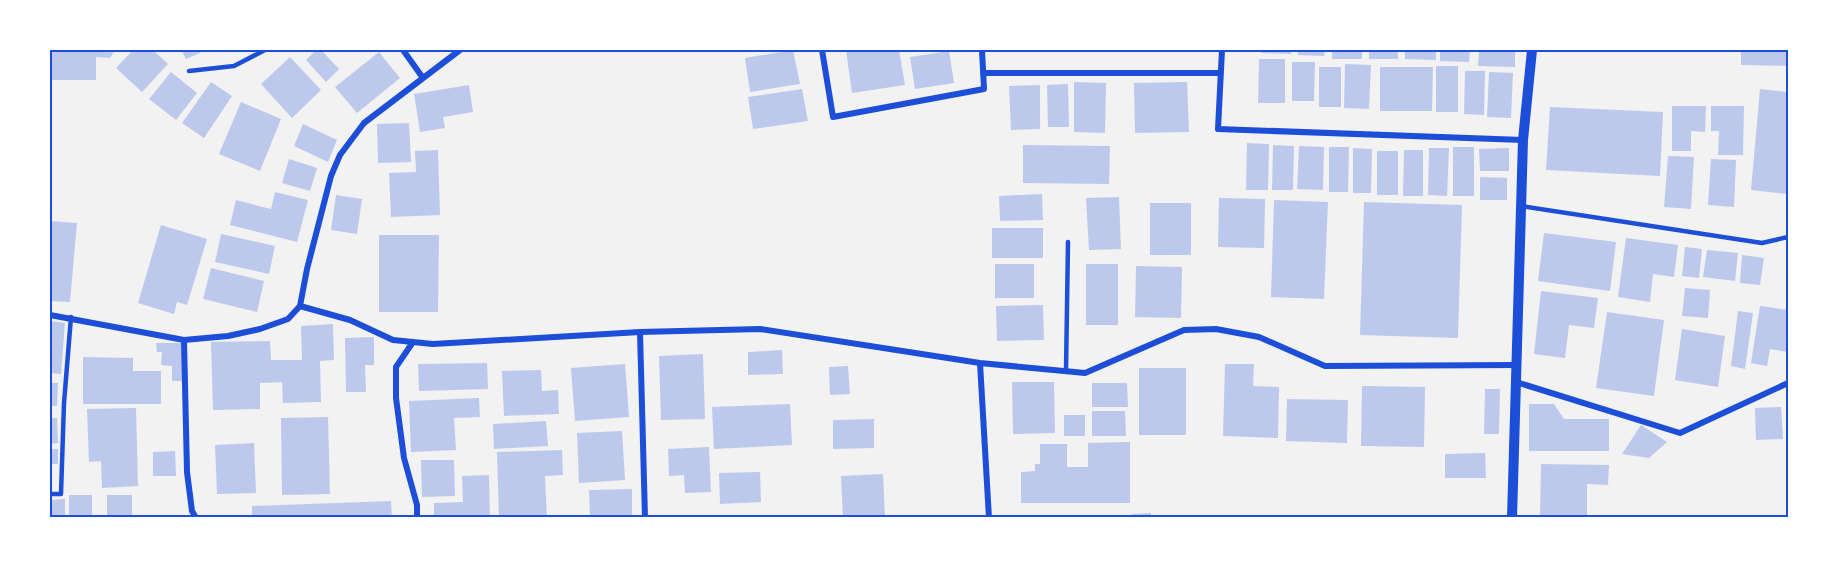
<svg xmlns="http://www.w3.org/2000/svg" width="1838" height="567" font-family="Figtree,sans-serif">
<rect width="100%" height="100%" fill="#f2f2f2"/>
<!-- building -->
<path fill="#bdc9ec" d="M50,50H115L110,58L96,57V80H50Z
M133,50H153L168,64L142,92L116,68Z
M181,50H199L200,53L186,59Z
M316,50H321L339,69L326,82L306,60Z
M793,50L800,84L750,92L745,58Z
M846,50H899L905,85L852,93Z
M1261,50H1292L1291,54L1261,53Z
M1298,50H1325L1324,56L1298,55Z
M1332,50H1362V59H1332Z
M1369,50H1398V59H1369Z
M1405,50H1436V60L1405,59Z
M1440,50H1470L1469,62L1440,61Z
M1479,50H1515V67L1478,66Z
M1741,50H1788V66L1741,65Z
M949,51L954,83L915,89L910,57Z
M379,52L400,78L357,113L335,87Z
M290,57L321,90L292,118L261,84Z
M1259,59H1285V103H1258Z
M1292,62H1315L1314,101H1292Z
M1345,64L1371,65L1369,109L1344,108Z
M1436,66H1458V112H1436Z
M1319,67H1341V107H1319Z
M1380,67H1433L1432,111H1380Z
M1465,71H1485L1484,115L1464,114Z
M171,72L197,93L176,120L149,99Z
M1489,72L1513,73L1511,118L1487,117Z
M211,82L232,96L204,138L182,123Z
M1074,82L1106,83L1105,133L1074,132Z
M1187,82L1189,132L1135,133L1134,83Z
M1068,84L1069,127H1048L1047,85Z
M469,85L473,112L443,117L445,128L420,132L414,94Z
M1040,85V129L1011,130L1009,86Z
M802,89L808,121L753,129L748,97Z
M1760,89L1788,92V194L1751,190Z
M241,102L281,119L260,171L219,154Z
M1672,106H1706L1705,132L1691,131V151H1672Z
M1711,106H1744L1743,155H1718L1719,131H1711Z
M1550,107L1663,112L1660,176L1546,170Z
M409,123L411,162L378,163L377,124Z
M303,124L337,140L328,162L294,146Z
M1247,143L1269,144L1268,190H1246Z
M1023,145L1110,146L1109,184L1023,183Z
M1273,145L1294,146L1293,190H1272Z
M1299,146L1324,147L1323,190L1297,189Z
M1329,147H1349L1348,192H1329Z
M1453,147H1474V196H1453Z
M1353,148L1372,149L1371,193H1353Z
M1429,148H1449L1447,196L1428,195Z
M1509,148V171H1480L1479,149Z
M438,150L440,215L391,217L389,173L416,172L415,151Z
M1404,150H1423V196H1403Z
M1377,151H1398V195H1377Z
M1668,156L1694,157L1691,209L1664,207Z
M289,159L317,168L310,191L282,183Z
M1711,159L1736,160L1734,207L1708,205Z
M1480,177L1507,178V200H1480Z
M275,192L308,200L297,242L230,225L236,200L271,209Z
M1042,194L1043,220L1000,221L999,196Z
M336,195L362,199L357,234L331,230Z
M1119,197L1121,249L1089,250L1086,198Z
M1219,198L1265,199L1264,248L1218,247Z
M1274,200L1328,202L1324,299L1271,297Z
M1364,202L1462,205L1458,338L1360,335Z
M1150,203H1191V255H1150Z
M50,221L77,223L70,302L50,301Z
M161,225L207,239L187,305L177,302L174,314L138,303Z
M992,228H1043V258H992Z
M1544,233L1616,242L1610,291L1538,281Z
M221,234L275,246L269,274L215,262Z
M379,235H439L438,312H379Z
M1626,238L1678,245L1674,277L1653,274L1650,302L1618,297Z
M1685,247L1702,249L1699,278L1682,276Z
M1707,250L1738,253L1735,281L1703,277Z
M1742,255L1764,258L1760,285L1740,283Z
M995,264H1034V298H995Z
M1086,264H1118V325H1086Z
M1136,266L1182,267L1181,318L1135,317Z
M211,268L264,281L257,312L203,299Z
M1685,288L1710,290L1708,318L1682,316Z
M1541,291L1598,298L1594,328L1569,325L1565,358L1534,354Z
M1043,305L1044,340L997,341L996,306Z
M1760,306L1788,310V352L1770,349L1767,366L1751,363Z
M1738,311L1753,313L1745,369L1731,366Z
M1607,312L1664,320L1654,396L1596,388Z
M50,321L65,323L61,374L50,373Z
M333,324L334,360L320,361L321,402L283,403L282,382L260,383V409L213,410L211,342L270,341L271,360H302L301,326Z
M1682,329L1725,336L1718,387L1675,380Z
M374,337V365H365L366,392H346L345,338Z
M156,343H182V381H172V366L161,365L162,352H157Z
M782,350L783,374L748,375V352Z
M703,354L705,419L661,420L659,356Z
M83,357L133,358V371H161V404H83Z
M487,363L488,389L419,391L418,364Z
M625,364L629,417L575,421L571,368Z
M1225,364H1254L1253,386L1279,387L1278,438L1223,436Z
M848,366L850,394L830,395L829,367Z
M1139,368H1186V435H1139Z
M541,370L542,391L558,390L559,414L504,416L502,371Z
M1012,382H1054L1055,433L1013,434Z
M50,383H58L57,406H50Z
M1092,383H1127L1128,407H1092Z
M1362,386L1425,387L1424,447L1361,446Z
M1485,389H1500L1499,434H1484Z
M479,398L480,417L454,418L456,450L411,452L409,401Z
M1287,399L1348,400L1347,443L1286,441Z
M790,404L792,445L714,449L712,407Z
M1529,404H1554L1564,419H1609V451H1529Z
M1781,407L1783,439L1756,440L1755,408Z
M136,408L138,486L102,488L101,461L89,462L87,409Z
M1092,411H1125L1126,436H1092Z
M1064,415H1085V436H1064Z
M328,417L330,494L282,495L281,418Z
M50,418H57L58,443L50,444Z
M874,419V448L833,449V420Z
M546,421L548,446L494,449L493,424Z
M1641,425L1667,442L1649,458L1622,454Z
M622,431L625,480L579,483L577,433Z
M1130,442V503H1021V472L1035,471V464H1040V444H1067V467H1088V443Z
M254,443L256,493L217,494L215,445Z
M709,447L711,492L685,493L684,475L669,476L668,449Z
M50,449H58V464H50Z
M562,450L563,475L545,476L547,518H499L497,452Z
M175,451L176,476H153V452Z
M1485,453L1486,478H1445V454Z
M421,460H454L455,496L422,497Z
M1541,464L1609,465L1608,485L1587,484V518H1540Z
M760,472L761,502L720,504L719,473Z
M883,474L885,518H843L841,476Z
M489,475L490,518H434V503L463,502L462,476Z
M632,489V518H590L589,490Z
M69,495H92V518H69Z
M107,495H132V518H107Z
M65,499V518H50V500Z
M391,501L392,518H252V506Z
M1151,513V518H1132V514Z"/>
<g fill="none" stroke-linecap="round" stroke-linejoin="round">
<!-- service -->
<path stroke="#1d4ed8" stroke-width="4.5" d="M189,71L234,66L265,50
M1521,206L1762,243L1788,237
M1066,371L1068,242
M50,494H61L64,403L71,317"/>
<!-- minor -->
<path stroke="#1d4ed8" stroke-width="6" d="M403,50L423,78
M822,50L833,117L984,89L982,50
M1222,50L1218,129L1523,140
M983,73H1221
M300,306L350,320L393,340L433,344L640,332L760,329L980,363L1085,373L1184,330L1216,329L1259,337L1325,366L1516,365
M50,315L184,340L228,336L260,329L288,319L300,306L307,269L331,176L340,155L364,123L460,50
M640,332L645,518
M184,340L187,472L192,511L196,518
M413,342L396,367V398L404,458L417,505V518
M980,363L989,518
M1516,382L1680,433L1788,383"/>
<!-- tertiary -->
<path stroke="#1d4ed8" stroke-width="10" d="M1512,518L1523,140L1532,50"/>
</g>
<!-- border -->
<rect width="1838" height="567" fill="none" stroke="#ffffff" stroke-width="102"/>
<rect x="51" y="51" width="1736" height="465" fill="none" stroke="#1d4ed8" stroke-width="2"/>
</svg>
